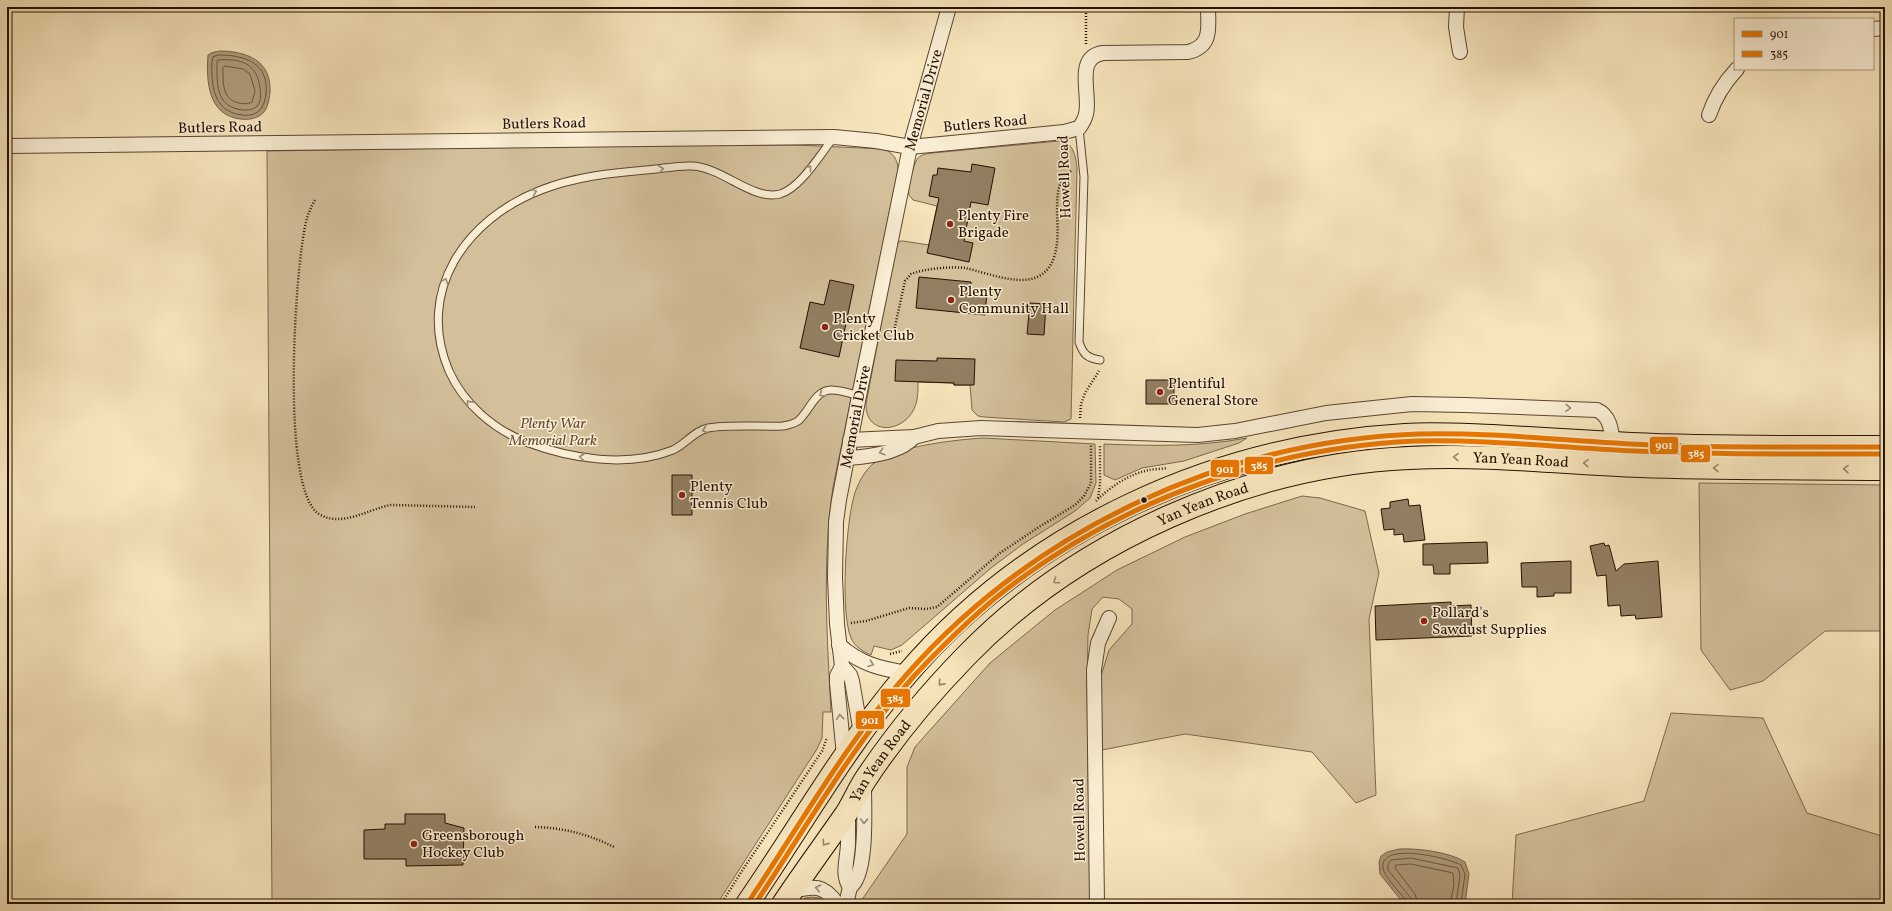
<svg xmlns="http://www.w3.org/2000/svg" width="1892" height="911" font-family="Vollkorn,serif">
<rect width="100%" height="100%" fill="#f6e4bb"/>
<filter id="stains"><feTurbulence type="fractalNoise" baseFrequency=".005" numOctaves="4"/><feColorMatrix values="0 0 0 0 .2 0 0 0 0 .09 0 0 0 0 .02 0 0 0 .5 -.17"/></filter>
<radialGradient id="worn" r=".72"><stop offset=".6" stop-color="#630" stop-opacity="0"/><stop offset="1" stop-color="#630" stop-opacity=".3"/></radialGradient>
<!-- green -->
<path fill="#d3c09b" stroke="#7c684e" d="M1059,141C1073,141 1076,157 1077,168L1071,419L1064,422L984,417L978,416L972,410L970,385H954L953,383L918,382C918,391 918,401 914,409C902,434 865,435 866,404L896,246L900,241H903L929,245L937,206L913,200L909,195C907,189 913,164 918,158C922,154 927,154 932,153Z
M796,145L883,149C893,152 898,160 898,170L833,487C822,562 827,636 831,712H823L822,738L817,749L717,904H272L267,151L587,146Z
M983,438L1095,444L1096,483L1090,498L1075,511L1023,544L991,568L902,645L891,650L874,646L871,655C862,651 855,647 851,638C840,612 846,524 854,496C857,485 864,471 874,463C897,446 954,440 983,438Z
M1247,438L1239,443L1184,461L1142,468L1115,480L1104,475V444C1152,446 1199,447 1247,438Z
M1699,483L1885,485V631H1825L1763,681L1730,690L1701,650Z
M1302,496L1320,498L1365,511L1379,573L1369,619L1376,795L1356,803L1312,752L1185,734L1102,750L1101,676L1109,650L1132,624V609L1119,599L1103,597L1092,609L1088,635L1087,689L1090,904H859L907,834V767L915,747L990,663L1055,610L1117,570L1185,537L1245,514Z
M1671,713L1763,718L1807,813L1885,837V904H1512L1516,835L1644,801Z
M813,897L819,898L828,904H795L805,898Z"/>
<!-- water -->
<path fill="#af9c7b" stroke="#78644a" d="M219,51C246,51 272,60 270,93C269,100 268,108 263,113C257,119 248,120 240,119C208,115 206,81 208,55L211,53Z
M1399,849C1417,848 1450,852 1465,862L1469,874L1465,904H1404L1380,874L1379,862L1381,856L1387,852Z"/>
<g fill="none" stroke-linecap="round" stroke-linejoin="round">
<!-- shore -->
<path stroke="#6a563e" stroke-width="1" d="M219,55C245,55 269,63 266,94C265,100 264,106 259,111C254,115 248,116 242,115C219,112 213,96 212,75C212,69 211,63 213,57Z
M218,60C242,58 257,64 260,88C261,94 261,102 257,106C253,110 248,110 243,110C215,107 217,84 217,62Z
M225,66L243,69L250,74L255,91L252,102C248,104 244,104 239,103C222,100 223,82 223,68Z
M1407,904L1406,900C1400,893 1384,876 1383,868C1379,841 1449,858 1461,865L1465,874L1461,904
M1412,904L1410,897L1388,870V864L1391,860L1411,858L1458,868L1460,875L1456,904
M1418,904L1415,894L1395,868L1396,865L1411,864L1453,873L1454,884L1450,904"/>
</g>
<!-- building -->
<path fill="#927e61" stroke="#261000" d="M972,164L995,168L988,205L971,202L964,241L973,243L969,262L927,253L939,198L929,196L933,175H937L938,168L971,172Z
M919,277L971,282V290L987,292L985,315L916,308Z
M830,280L854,285L839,357L800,348L810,302L824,305Z
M1030,303L1046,304L1044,335L1027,334Z
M937,358L975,359L974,385H954V383L895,381L896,360L937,361Z
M1146,380H1174V404H1146Z
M672,475H692V515H672Z
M1408,499L1409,506L1420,505L1425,540L1404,542L1403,534L1394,535V529L1384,530L1381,509L1390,508V502Z
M1487,542L1488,563L1450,564V574H1434L1433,565H1423V544Z
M1604,543L1605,546L1609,545L1616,571L1624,564L1658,561L1662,617L1636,619L1635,615L1621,616L1620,605L1608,606L1606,575L1597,576L1590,546Z
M1571,561V593H1554V596L1537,597V587H1522L1521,563Z
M1451,602V606L1471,605L1472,636L1376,640L1375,606Z
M405,814H445V823L464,828L463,865L406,866V859H364V830L385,829V824H405Z"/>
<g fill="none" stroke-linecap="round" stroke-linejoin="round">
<!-- lane casing -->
<g stroke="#5a452f" stroke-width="9">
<path id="lane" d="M1079,128L1084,177L1079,342C1083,354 1087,358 1100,360
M834,137C821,153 801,188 780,194C753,201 723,168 693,166C677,165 662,169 646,170C610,173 574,177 541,190C466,219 415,291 449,371C464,404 493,429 526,442C571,459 627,468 673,450C686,444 694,431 708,428C728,424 762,427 783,426C788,425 794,424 798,421C809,412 815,390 831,390C840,390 850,393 859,396"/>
</g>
<!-- street casing -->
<g stroke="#5a452f" stroke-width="16">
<g id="street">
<path d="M1457,7L1456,27L1460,52"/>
<path d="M1873,29L1885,28"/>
<path d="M1709,115C1715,97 1723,84 1737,69"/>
<path d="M7,146L834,137L876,141L910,147L1064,132L1079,128C1082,124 1085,119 1086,114C1091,95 1074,57 1103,53L1188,52C1213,46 1208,27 1208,7"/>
<path d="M850,440L914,437L938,431L981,428L1198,435L1235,431L1326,413L1412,404L1465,405L1597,410C1610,416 1611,429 1613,443"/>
<path d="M847,458C867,457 900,453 914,437"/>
<path d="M839,645C860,664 881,669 908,673"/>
<path d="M842,666L850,675L852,681L861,733"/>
<path id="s1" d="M844,756L837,683V676L842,666L837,624L835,578L836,522L839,500L859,396L910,147L949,7"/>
<path d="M850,887C868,876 864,806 864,786"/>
<path d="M792,891C814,886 824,884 837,904"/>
<path d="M846,904L850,887C841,875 848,857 848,843C848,833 848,822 848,811"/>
<path d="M1097,904L1094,670L1098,643L1109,618"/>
</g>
</g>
<!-- primary casing -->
<g stroke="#261000" stroke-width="24">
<g id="primary">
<path d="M747,904C800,827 846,745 907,674C1031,529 1216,446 1405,435C1434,433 1463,435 1492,436C1538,439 1585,441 1631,444C1716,448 1801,447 1885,447"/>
<path id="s2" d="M783,904C803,874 825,844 846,814C853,803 858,791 865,780C894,736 929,694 966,656C1077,541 1249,465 1409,458C1486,454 1563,463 1640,466C1722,469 1804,468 1885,469"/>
</g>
</g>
<!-- path -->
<path stroke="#261000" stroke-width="2.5" stroke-dasharray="1 2" stroke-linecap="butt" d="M1086,7V44
M315,200C311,207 308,214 306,222C295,267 280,490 319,514C342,528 368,509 391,505L475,507
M894,331L905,281L911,274C923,269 952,266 965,268C994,274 1043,298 1055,254C1061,232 1054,209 1059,187L1062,179L1072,170
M1080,418L1081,404L1085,393L1099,371
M1098,498L1100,484V445
M1096,501C1110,487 1129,474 1149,470C1154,469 1161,469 1167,468
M851,623L866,621L909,608L926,609L937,607L1000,553L1039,527L1075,505L1084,496L1091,483V444
M890,654L902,651
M535,827C564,828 588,834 614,847
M721,904L740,874L822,751L827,738"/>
<!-- lane -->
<use href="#lane" stroke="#f9edd3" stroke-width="7"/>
<!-- street -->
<use href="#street" stroke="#f9edd3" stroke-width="14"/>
<!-- primary -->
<use href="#primary" stroke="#f6e4bb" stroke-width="22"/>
<!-- bus-1 casing -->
<g stroke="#f9edd3" stroke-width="8">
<path id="bus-1" d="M747,904C799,827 845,744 907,674C1035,529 1224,441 1418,434C1496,432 1574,442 1651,445C1729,448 1807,447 1885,447"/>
</g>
<!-- bus-2 casing -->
<g stroke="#f9edd3" stroke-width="8">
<path id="bus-2" d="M755,904C806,828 853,744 914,676C946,642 979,609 1016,582C1131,497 1273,447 1416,441C1488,439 1561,448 1634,451C1717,455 1801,454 1885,454"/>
</g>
<!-- bus-1 -->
<use href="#bus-1" stroke="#e97700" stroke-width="5"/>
<!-- bus-2 -->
<use href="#bus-2" stroke="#e97700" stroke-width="5"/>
</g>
<!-- one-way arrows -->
<defs><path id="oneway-chevron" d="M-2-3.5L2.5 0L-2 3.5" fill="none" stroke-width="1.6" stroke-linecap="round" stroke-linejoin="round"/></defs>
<g stroke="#9a8a74">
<use href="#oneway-chevron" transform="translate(809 168) rotate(-52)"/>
<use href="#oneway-chevron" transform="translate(661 169) rotate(-7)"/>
<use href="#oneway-chevron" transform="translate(534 192) rotate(-23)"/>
<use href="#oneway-chevron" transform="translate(445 281) rotate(-70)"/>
<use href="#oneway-chevron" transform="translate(822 394) rotate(145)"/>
<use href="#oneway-chevron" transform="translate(469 403) rotate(-132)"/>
<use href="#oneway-chevron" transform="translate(1568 408) rotate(3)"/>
<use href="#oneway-chevron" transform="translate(705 430) rotate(162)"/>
<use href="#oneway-chevron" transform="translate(882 452) rotate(164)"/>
<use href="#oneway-chevron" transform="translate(582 457) rotate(-174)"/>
<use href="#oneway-chevron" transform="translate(871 664) rotate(20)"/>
<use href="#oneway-chevron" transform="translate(840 717) rotate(-96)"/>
<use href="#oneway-chevron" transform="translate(864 821) rotate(92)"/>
<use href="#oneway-chevron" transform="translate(818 888) rotate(-167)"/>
</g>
<g stroke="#988567">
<use href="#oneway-chevron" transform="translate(1456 457) rotate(-179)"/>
<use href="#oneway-chevron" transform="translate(1586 463) rotate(-177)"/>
<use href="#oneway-chevron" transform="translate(1716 468) rotate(-179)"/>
<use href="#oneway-chevron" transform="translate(1846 469) rotate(-179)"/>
<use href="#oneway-chevron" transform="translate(1056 581) rotate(145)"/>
<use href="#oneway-chevron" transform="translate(941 683) rotate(132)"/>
<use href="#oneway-chevron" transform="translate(825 843) rotate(125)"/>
</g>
<!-- markers -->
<g fill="#8f2418" stroke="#f9edd3" stroke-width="1.5">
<circle cx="950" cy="224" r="4"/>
<circle cx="951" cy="300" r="4"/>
<circle cx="825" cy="327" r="4"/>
<circle cx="1160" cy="392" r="4"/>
<circle cx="682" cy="495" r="4"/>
<circle cx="1424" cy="621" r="4"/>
<circle cx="414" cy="844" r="4"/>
</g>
<circle fill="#261000" stroke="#f9edd3" stroke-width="1.5" cx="1144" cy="500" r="3.5"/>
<g text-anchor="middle" stroke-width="3" stroke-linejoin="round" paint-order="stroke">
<!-- street labels -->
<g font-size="15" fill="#261000" stroke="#f9edd3">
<text dy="5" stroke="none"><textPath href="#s1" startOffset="667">Memorial Drive</textPath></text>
<text transform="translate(544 123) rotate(-1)" y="5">Butlers Road</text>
<text transform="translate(985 123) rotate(-5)" y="5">Butlers Road</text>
<text transform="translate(220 127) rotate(-1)" y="5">Butlers Road</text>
<text transform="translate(1064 177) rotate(-92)" y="5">Howell Road</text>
<text dy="5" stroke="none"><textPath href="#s1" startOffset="343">Memorial Drive</textPath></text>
<text dy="5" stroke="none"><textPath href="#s2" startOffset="917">Yan Yean Road</textPath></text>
<text dy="5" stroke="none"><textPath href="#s2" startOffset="593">Yan Yean Road</textPath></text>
<text dy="5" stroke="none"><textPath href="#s2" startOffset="173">Yan Yean Road</textPath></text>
<text transform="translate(1079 820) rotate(-91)" y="5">Howell Road</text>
</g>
<!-- poi labels -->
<g font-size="15" fill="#261000" stroke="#f9edd3" text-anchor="start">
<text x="958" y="220">Plenty Fire<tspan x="958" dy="17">Brigade</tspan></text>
<text x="959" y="296">Plenty<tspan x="959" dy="17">Community Hall</tspan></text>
<text x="833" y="323">Plenty<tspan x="833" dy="17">Cricket Club</tspan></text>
<text x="1168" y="388">Plentiful<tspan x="1168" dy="17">General Store</tspan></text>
<text x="690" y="491">Plenty<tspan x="690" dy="17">Tennis Club</tspan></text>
<text x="1432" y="617">Pollard's<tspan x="1432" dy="17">Sawdust Supplies</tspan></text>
<text x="422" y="840">Greensborough<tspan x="422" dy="17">Hockey Club</tspan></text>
</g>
<!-- park labels -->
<g font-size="15" font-style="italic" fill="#634e36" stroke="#f9edd3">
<text x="553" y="428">Plenty War<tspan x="553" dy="17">Memorial Park</tspan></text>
</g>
</g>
<g stroke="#f9edd3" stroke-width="1.5">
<rect x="1649" y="436" width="30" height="19" rx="4" fill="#e97700"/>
<rect x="1680" y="444" width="31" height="19" rx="4" fill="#e97700"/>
<rect x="1244" y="456" width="30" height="19" rx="4" fill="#e97700"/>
<rect x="1210" y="459" width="30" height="19" rx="4" fill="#e97700"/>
<rect x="880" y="688" width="31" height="20" rx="4" fill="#e97700"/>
<rect x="855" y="710" width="30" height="20" rx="4" fill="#e97700"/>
</g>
<g font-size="11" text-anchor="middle" font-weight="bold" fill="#fff">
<text x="1664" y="449">901</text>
<text x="1696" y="457">385</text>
<text x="1259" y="469">385</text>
<text x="1225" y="473">901</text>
<text x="895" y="702">385</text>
<text x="870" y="724">901</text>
</g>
<!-- margin -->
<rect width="1892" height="911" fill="none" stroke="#f6e4bb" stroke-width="24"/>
<rect x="8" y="8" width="1876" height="895" fill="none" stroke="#261000" stroke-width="2"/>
<rect x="12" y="12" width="1868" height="887" fill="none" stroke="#261000"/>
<!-- legend -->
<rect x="1734" y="18" width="140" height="52" fill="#f9edd3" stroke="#a5957f"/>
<rect x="1742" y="31" width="20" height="6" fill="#e97700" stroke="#a5957f"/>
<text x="1770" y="38" font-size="12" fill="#261000">901</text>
<rect x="1742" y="51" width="20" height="6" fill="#e97700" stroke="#a5957f"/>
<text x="1770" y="58" font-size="12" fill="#261000">385</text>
<rect width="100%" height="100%" filter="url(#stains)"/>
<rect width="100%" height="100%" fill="url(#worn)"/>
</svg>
